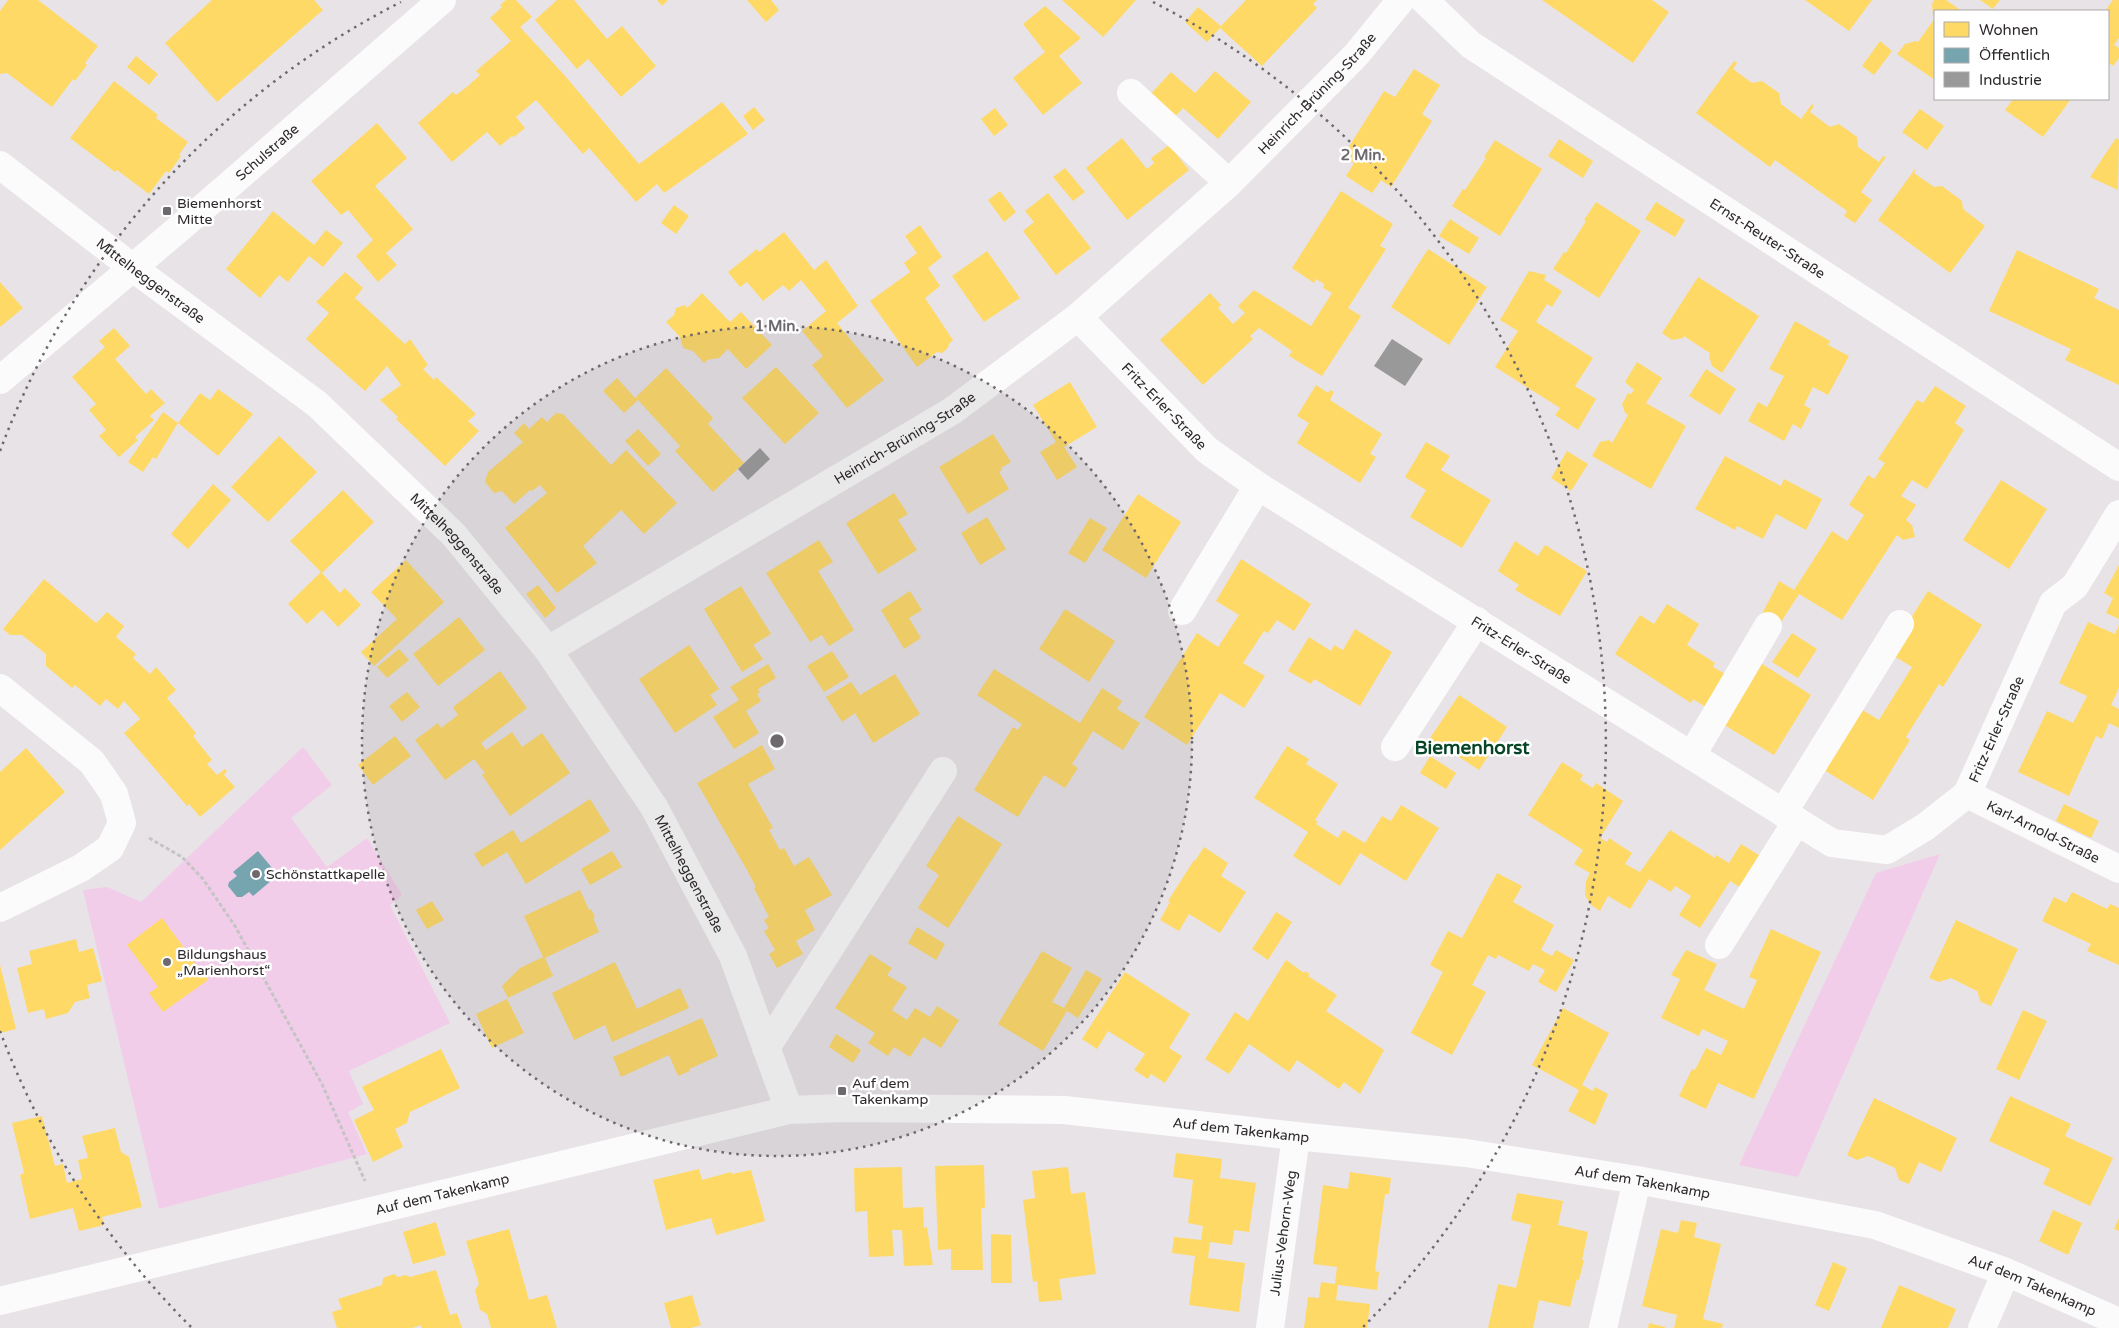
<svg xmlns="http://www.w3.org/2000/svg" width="2119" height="1328" font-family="'Varela Round',sans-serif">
<rect width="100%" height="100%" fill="#e8e3e7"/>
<!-- green -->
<path fill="#f2cde9" d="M303,747L332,785L291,818L327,867L367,838L402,895L390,905L450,1023L349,1071L363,1104L348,1112L367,1154L159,1209L83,890L107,887L141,902Z
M1940,854L1798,1177L1739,1165L1876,873Z"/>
<!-- homes -->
<path fill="#ffd966" d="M8,0H38L98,46L85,63L87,65L75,81L73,79L52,107L7,73L0,74V11Z
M212,0H314L323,10L217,102L165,43Z
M506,0H516L532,17L520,27L566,77L639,164L722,102L748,134L664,193L657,184L636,202L589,148L583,154L536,100L516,117L525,128L514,137L512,136L500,146L487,132L452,162L418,123L453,92L456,95L468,86L480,75L476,71L511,41L490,18L502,7L500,5Z
M557,0H574L607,39L622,26L656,66L621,97L588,59L577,69L535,20Z
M657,0H668L662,6Z
M747,0H771L779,10L766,22Z
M1062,0H1136L1103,37Z
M1246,0H1317L1313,4L1317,8L1262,66L1220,28L1207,42L1185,22L1198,7L1221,26Z
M1542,0H1652L1669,12L1633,63Z
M1805,0H1872L1849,31Z
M1934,0H1946L1962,11H1935V80L1897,54L1905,44L1916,41L1918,42L1935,18L1933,16L1932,4Z
M1980,0H2000L1993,9Z
M2113,0H2119V38L2114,45L2119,48V58L2113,66L2108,62V11H2105Z
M1045,6L1081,38L1059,56L1082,83L1043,115L1013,78L1045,52L1023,24Z
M1880,41L1892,51L1874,75L1862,66Z
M136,56L158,74L149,85L127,67Z
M1734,61L1737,63L1733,69L1752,83L1762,81L1779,93L1781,104L1801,119L1812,104L1814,106L1810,112L1830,127L1839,124L1857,137L1858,147L1879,162L1883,156L1886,157L1861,192L1872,200L1855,223L1844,216L1847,211L1775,160L1770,167L1696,113Z
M1414,69L1440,85L1422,114L1432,121L1391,187L1381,180L1372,193L1346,176L1354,163L1343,156L1384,91L1395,97Z
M1215,71L1251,102L1218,139L1183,108L1172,120L1147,98L1171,72L1195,93Z
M114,81L158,115L156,118L188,142L179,155L181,156L169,173L166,171L149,194L117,170L115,172L70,138Z
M2013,99H2071L2043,137L2005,110Z
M754,107L765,120L753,130L743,116Z
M995,108L1008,125L994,136L981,119Z
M1920,109L1944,126L1927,150L1902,132Z
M377,123L407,158L375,186L413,229L386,253L397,265L378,282L356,256L373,240L348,210L341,215L311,181Z
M1122,138L1147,169L1154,163L1151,158L1169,145L1189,170L1127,220L1086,168Z
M2116,138L2119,140L2118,190L2090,177Z
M1559,139L1593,161L1583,178L1548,156Z
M1495,140L1542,169L1500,236L1452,206L1463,189L1465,190L1486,158L1484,157Z
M1065,168L1085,192L1073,201L1053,177Z
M1915,169L1916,170L1914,173L1934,187L1942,186L1962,201L1963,209L1985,226L1950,273L1878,220Z
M1000,191L1016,212L1004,222L988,200Z
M1341,191L1393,224L1380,246L1386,249L1348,308L1361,316L1322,376L1289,356L1292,351L1259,328L1250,336L1253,339L1203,385L1160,340L1210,293L1221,305L1218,308L1233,324L1245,313L1238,306L1254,290L1311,326L1332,293L1323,288L1324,284L1316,279L1314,283L1292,268Z
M1048,193L1091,248L1056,275L1023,231L1034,222L1025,211Z
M1596,202L1641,231L1599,298L1553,269L1564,252L1566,253L1586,221L1584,220Z
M1656,202L1685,220L1675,237L1645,219Z
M674,205L689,216L676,234L661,223Z
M273,211L314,245L326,230L343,243L323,267L309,256L288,282L279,275L260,298L226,269Z
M1450,219L1479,238L1469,254L1439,236Z
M920,225L942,257L928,268L940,286L925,298L953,340L949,344L948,348L942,353L937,352L917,367L870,301L910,272L904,263L917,253L905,236Z
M784,232L814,270L826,260L858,306L837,323L884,380L847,408L812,365L823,356L802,331L826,311L801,280L789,291L783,285L763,301L747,282L740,287L728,272L757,249L759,252Z
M1428,249L1487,287L1449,345L1391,307Z
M2017,250L2099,289L2094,298L2119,310V385L2065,360L2071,349L1989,311Z
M987,251L1020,298L984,322L952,276Z
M1529,271L1546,275L1544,280L1562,291L1552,307L1547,304L1536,322L1593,358L1575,386L1596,399L1578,430L1555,415L1560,408L1495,367L1518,331L1500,320Z
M345,272L363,288L355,298L405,344L410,339L428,365L423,369L434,380L436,377L476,414L468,421L479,431L445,466L396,419L398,417L380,400L401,385L387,366L365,391L306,339L329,313L316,302Z
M1698,277L1759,316L1722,373L1712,366L1709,356L1710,353L1696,344L1684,336L1683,338L1672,340L1662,333Z
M0,282L23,308L0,327Z
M702,293L730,322L741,312L772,345L746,369L728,349L719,358L707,360L704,363L693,351L683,348L680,337L666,322L674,315L676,308L685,305L687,308Z
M1795,321L1830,341L1828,345L1849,356L1828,395L1813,387L1804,405L1811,409L1801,429L1793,424L1784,441L1748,421L1758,402L1767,407L1784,376L1769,369Z
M114,328L130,346L115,359L146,394L151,389L165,403L150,416L154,420L135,437L138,440L119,457L99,436L106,430L89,410L96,404L72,377L105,347L99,341Z
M1637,362L1662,378L1646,403L1686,426L1651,489L1592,456L1600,442L1609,440L1612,443L1628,415L1625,413L1622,404L1628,393L1631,394L1634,390L1625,382Z
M776,367L819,413L785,444L742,398Z
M666,368L713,418L708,424L744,463L713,492L675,451L680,446L638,400L624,413L603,391L617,378L635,398Z
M1706,369L1736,389L1720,415L1689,396Z
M1070,382L1097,427L1064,447L1077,467L1057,480L1040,452L1056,442L1033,405Z
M1316,385L1328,393L1330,390L1334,392L1330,400L1382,434L1370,454L1376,457L1360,483L1297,443L1309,423L1297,416Z
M1935,386L1966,406L1955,423L1964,430L1927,489L1912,480L1901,496L1916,505L1906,520L1912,525L1915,537L1903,540L1897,535L1842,620L1799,594L1779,625L1762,614L1779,581L1794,590L1832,531L1847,541L1864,515L1849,505L1868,475L1874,479L1885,463L1878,459L1917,400L1923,403Z
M218,389L253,414L218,456L178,423L200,393L210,400Z
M163,412L178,423L156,459L153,457L143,472L128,462Z
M556,413L563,414L611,465L626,450L677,503L644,534L621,510L583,546L597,563L557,593L505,528L547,493L540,485L532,491L530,490L514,504L502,491L494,493L485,482L488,472L523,442L514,433L524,423L529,429L542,417L547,422Z
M638,429L661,454L648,466L625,441Z
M993,434L1011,462L1001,468L1002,470L999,472L1009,489L968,514L939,467Z
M279,436L317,472L268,522L231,487Z
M1426,442L1450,456L1441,470L1491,500L1462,548L1410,517L1426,490L1405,477Z
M1567,451L1588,464L1571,491L1551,478Z
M1725,456L1781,486L1784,479L1822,499L1806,530L1776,514L1763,539L1737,526L1735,530L1695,509Z
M2001,480L2047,509L2009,569L1963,540Z
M213,484L231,500L188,549L171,534Z
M343,490L374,522L322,573L340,593L345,588L361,605L338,627L322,610L307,624L288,604L321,572L290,541Z
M894,493L908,514L898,520L917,550L878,574L846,523Z
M1138,494L1181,522L1146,578L1102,550Z
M987,517L1006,549L980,565L961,533Z
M1090,518L1107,528L1085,563L1068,553Z
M819,540L833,562L818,571L854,630L829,646L822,635L810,642L766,573Z
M1515,541L1538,556L1545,545L1587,571L1560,616L1515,590L1519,585L1498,571Z
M1241,559L1311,604L1294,631L1277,620L1268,633L1264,631L1243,663L1265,676L1244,708L1220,693L1187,745L1144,717L1197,633L1218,647L1239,615L1216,601Z
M406,560L444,602L374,666L361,652L397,619L371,592Z
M2119,565V619L2106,613L2113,598L2104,593Z
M44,579L96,623L107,612L124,626L116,637L136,654L133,658L150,674L156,667L176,690L167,698L196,733L193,736L212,760L207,764L217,775L225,769L227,771L224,775L235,787L200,817L189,804L187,806L124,733L140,719L124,701L118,709L106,699L100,706L75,685L72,688L46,666V654L22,635H10L3,629Z
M538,585L556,608L545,618L526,594Z
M741,586L771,634L753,645L763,659L742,672L704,609Z
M910,591L922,610L909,618L921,638L904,649L881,610Z
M1928,591L1982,625L1943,687L1939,684L1906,737L1910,740L1873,800L1819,767L1856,706L1879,720L1912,667L1889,653Z
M1667,604L1699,624L1687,645L1715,663L1713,667L1727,675L1709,709L1693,699L1691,703L1615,654L1640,615L1654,624Z
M1065,609L1115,641L1089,682L1039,649Z
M459,617L485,650L438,686L413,654Z
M2088,622L2115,634L2119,625V688L2111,705L2119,709V728L2109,723L2102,739L2096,736L2069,796L2018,772L2047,711L2073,723L2087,696L2059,683Z
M1355,629L1392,652L1360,706L1314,679L1311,684L1288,671L1309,637L1331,651L1334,645L1343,650Z
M1792,633L1817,649L1798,678L1772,662Z
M689,645L719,689L710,695L717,705L675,733L639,679Z
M399,649L409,660L387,678L377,667Z
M832,651L849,677L824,692L807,666Z
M1759,662L1811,695L1774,755L1721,723Z
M768,664L776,678L758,689L760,692L757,694L761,701L746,711L759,733L734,749L713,717L739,700L730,687Z
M994,669L1080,723L1102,688L1122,701L1117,709L1140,723L1123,750L1093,731L1072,764L1078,768L1065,788L1044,775L1018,817L974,790L1013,727L1018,730L1022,724L977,695Z
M500,671L527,708L481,743L486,750L512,732L522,747L542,733L570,773L510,816L482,775L485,773L474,759L445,780L415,740L438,723L441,728L458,715L453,707Z
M895,674L920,714L873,743L855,713L842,722L826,697L851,682L860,695Z
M407,692L420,707L402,722L389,706Z
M1459,695L1507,727L1479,770L1430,738Z
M395,736L411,756L373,785L358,765Z
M762,745L775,769L748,784L773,828L769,830L780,850L784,848L794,866L809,857L832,895L805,910L815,930L796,941L803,954L777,968L769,954L775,950L764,931L769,928L764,920L769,917L754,888L756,887L747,870L697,783Z
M1287,746L1309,759L1306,764L1338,784L1315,820L1318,822L1316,824L1338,838L1343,830L1365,843L1382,816L1391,821L1401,805L1439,828L1406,881L1360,853L1340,886L1293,856L1308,832L1254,798Z
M26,748L65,792L0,850V772Z
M1430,756L1456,773L1446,789L1420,773Z
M1562,762L1583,775L1580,780L1593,788L1596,783L1623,801L1600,838L1607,842L1609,838L1632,853L1625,864L1640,872L1670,830L1715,858L1716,855L1729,863L1741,844L1762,857L1743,889L1730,881L1700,928L1679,915L1691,896L1675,886L1671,892L1649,879L1630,909L1608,896L1600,911L1591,905L1585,895L1586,881L1590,873L1574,864L1583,850L1528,815Z
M590,799L610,831L526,884L507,852L482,867L474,854L513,830L521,843Z
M2064,804L2099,821L2091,838L2056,821Z
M958,816L1002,844L948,928L918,908L939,875L926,866Z
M1204,847L1228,863L1221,876L1246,892L1220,933L1189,914L1179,931L1160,920L1170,902L1168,901L1194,860L1195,861Z
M612,851L622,867L590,885L581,869Z
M1497,873L1522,886L1513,902L1554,925L1541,950L1552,956L1556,950L1574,960L1556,992L1538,982L1545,970L1533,964L1529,971L1498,955L1496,959L1488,955L1472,985L1486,992L1452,1055L1411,1033L1443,972L1430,965L1448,931L1462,938Z
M580,890L589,910L591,909L595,917L593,918L599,932L545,958L553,976L508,998L502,986L520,968L543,957L524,916Z
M2072,892L2107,909L2110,904L2119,908V965L2087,951L2091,944L2042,921L2054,897L2066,903Z
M432,901L444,920L427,929L416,910Z
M1276,912L1292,922L1268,960L1252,949Z
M162,918L208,980L163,1012L149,993L158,987L127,945Z
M1956,920L2018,949L1991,1006L1981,1002L1977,991L1951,978L1939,982L1929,978Z
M917,927L945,944L936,960L908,943Z
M1771,929L1821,952L1754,1099L1718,1083L1706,1109L1679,1096L1692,1069L1695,1070L1706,1048L1721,1055L1728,1041L1702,1029L1699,1036L1661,1018L1680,979L1671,975L1686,950L1717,964L1704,990L1744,1009L1757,980L1749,977Z
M76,939L79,952L93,948L102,981L87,985L90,998L75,1002L68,1013L46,1019L44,1009L28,1013L17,968L32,964L29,951Z
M1042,951L1072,968L1052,1002L1064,1008L1086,970L1102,979L1078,1018L1067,1011L1043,1051L998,1024Z
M870,954L892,968L887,975L907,987L892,1010L907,1020L915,1008L930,1017L937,1006L959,1020L941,1048L923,1037L910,1057L894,1047L888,1056L868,1043L875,1033L835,1008Z
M1286,960L1304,973L1305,971L1310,974L1308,976L1337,995L1326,1011L1384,1050L1360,1094L1344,1082L1339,1089L1297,1060L1289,1072L1249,1044L1229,1074L1205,1059L1235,1012L1248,1021Z
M615,962L637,1009L680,988L689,1008L612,1042L605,1025L574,1040L552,993Z
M0,965L16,1029L0,1033Z
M1125,972L1190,1014L1169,1048L1182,1056L1165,1083L1151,1074L1148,1079L1134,1070L1145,1054L1108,1031L1097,1049L1082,1039Z
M507,999L524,1033L492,1048L476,1014Z
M1563,1008L1609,1033L1582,1085L1593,1091L1595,1087L1608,1094L1595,1125L1568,1111L1579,1090L1532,1065Z
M2023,1010L2047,1021L2019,1080L1996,1069Z
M702,1018L718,1056L689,1069L690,1071L678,1076L669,1055L621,1077L613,1057Z
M836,1034L861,1050L853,1063L829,1047Z
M441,1049L460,1088L410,1112L407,1123L395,1129L403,1147L373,1162L354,1120L374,1110L362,1087Z
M2010,1096L2071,1124L2065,1136L2113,1158L2090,1206L2043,1184L2050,1169L1989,1141Z
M1874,1098L1957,1138L1941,1172L1919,1162L1909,1184L1899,1180L1895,1168L1868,1156L1857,1160L1847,1155Z
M42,1116L55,1166L63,1164L67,1183L82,1179L78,1160L88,1158L82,1136L115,1128L121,1152L129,1157L142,1207L102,1217L104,1225L79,1231L73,1208L30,1219L20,1175L24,1173L12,1123Z
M1176,1153L1222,1159L1220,1178L1256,1183L1249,1232L1234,1230L1232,1245L1210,1242L1208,1258L1245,1263L1239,1312L1189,1305L1195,1256L1172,1253L1174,1237L1201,1240L1203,1226L1188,1223L1193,1180L1173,1177Z
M984,1165L985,1208H981L983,1270H951V1249L938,1250L935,1166Z
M902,1167L903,1208L923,1207L924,1228L927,1227L933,1265L904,1266L902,1230H892L894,1256L869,1257L867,1211L855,1212L854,1168Z
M1068,1167L1071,1194L1085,1192L1096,1274L1059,1279L1062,1300L1039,1302L1037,1281L1033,1282L1023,1200L1035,1198L1032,1171Z
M699,1169L702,1180L731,1172L732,1174L751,1170L765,1221L716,1235L711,1218L666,1230L653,1180Z
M1350,1172L1391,1178L1389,1194H1385L1380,1232L1375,1271L1379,1272L1377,1290L1338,1285L1336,1300L1370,1304L1367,1328H1304L1308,1297L1319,1298L1321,1282L1335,1284L1337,1267L1313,1264L1323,1185L1348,1189Z
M1517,1193L1563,1201L1558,1225L1588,1232L1582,1260H1584L1579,1280L1577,1279L1570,1307L1539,1300L1533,1328H1488L1498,1284L1516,1288L1531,1225L1511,1220Z
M2053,1210L2082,1223L2068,1255L2039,1241Z
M2119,1218V1231L2114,1229Z
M1681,1220L1697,1223L1694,1237L1721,1244L1703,1319L1723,1324L1722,1328H1674L1677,1315L1642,1306L1661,1229L1678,1233Z
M436,1222L446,1255L413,1264L403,1232Z
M509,1229L529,1300L547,1295L557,1328H491L487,1314L480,1310L475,1290L479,1284L466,1241Z
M991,1234L1011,1235L1012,1283H991Z
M1833,1262L1847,1268L1829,1311L1815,1305Z
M436,1270L450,1315L457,1313L462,1328H422L421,1325L412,1328H337L332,1312L342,1309L338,1299L382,1285L383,1278L394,1274L398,1277L406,1275L410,1277Z
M1899,1285L1956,1309L1948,1328H1881Z
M692,1295L701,1325L691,1328H671L664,1303Z
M1649,1323L1665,1327V1328H1648Z"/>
<!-- public -->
<path fill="#76a5af" d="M258,851L278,875L253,896L249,892L242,897H237L228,886L229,882L237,876L233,872Z"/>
<!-- industry -->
<path fill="#999" d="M1392,339L1423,359L1405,386L1374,366Z
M760,448L770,459L748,480L738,469Z"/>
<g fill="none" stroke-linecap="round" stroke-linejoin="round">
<!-- path -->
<path stroke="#c5c4c5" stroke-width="3" stroke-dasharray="4 2.5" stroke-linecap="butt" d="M149,838L182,857L203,879L235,926L322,1084L365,1181"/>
<!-- minor -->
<g stroke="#fcfbfb" stroke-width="28">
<path id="s1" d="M1424,0L1471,45L2119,467"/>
<path d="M1131,93L1229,183"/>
<path id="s2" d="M0,165L133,268L317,404L454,535L548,650L654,807L733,956L789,1110"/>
<path id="s3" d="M1078,317L1207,450L1258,486L1832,843L1887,850L1925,827L1967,794L2053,603L2075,586L2119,514"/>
<path id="s4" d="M0,380L182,226L442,0"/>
<path d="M1182,611L1258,486"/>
<path id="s5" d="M548,650L952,411L1078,317L1229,183L1356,55L1401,0"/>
<path d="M0,688L92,762L114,794L122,823L110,848L81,868L0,908"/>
<path d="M1395,747L1477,621"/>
<path d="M1692,755L1768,626"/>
<path id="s6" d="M1967,794L2119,869"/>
<path d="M1783,813L1900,624"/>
<path d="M1719,945L1797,821"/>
<path d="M766,1048L943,771"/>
<path id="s7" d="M0,1301L789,1110L843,1108L1064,1110L1296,1136L1466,1153L1637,1180L1875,1225L2006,1272L2119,1322"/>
<path id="s8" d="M1270,1328L1296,1136"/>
<path d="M1603,1328L1637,1180"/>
<path d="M1982,1328L2006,1272"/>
</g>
</g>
<!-- distance rings -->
<circle cx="777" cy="741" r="415" fill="#6e696d" fill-opacity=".12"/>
<g fill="none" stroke="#6e696d" stroke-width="2.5" stroke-dasharray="2.5 5">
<circle cx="777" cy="741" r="415"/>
<path d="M191 1327A829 829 0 0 1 0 1031M0 451A829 829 0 0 1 401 2M1153 2A829 829 0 0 1 1363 1327"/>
</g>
<!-- markers -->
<g fill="#6e696d" stroke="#fff" stroke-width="2">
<rect x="162" y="206" width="10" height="10" rx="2.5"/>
<circle cx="256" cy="874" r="5"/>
<circle cx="167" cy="962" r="5"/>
<rect x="837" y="1086" width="10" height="10" rx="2.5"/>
</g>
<g text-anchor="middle" stroke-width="5" stroke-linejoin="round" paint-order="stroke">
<!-- street labels -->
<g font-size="14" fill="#2c282b" stroke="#fff">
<text dy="5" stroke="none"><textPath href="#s5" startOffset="954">Heinrich-Brüning-Straße</textPath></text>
<text dy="5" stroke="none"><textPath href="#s4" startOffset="351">Schulstraße</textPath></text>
<text dy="5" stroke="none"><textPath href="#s1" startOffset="419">Ernst-Reuter-Straße</textPath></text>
<text dy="5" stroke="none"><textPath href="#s2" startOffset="190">Mittelheggenstraße</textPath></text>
<text dy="5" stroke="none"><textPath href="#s3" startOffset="124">Fritz-Erler-Straße</textPath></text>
<text dy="5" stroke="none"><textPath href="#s5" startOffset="415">Heinrich-Brüning-Straße</textPath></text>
<text dy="5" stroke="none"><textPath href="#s2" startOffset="595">Mittelheggenstraße</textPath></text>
<text dy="5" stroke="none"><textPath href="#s3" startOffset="558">Fritz-Erler-Straße</textPath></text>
<text dy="5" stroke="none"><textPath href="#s3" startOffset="1148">Fritz-Erler-Straße</textPath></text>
<text dy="5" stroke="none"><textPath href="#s6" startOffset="85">Karl-Arnold-Straße</textPath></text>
<text dy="5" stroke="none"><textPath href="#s2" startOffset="1000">Mittelheggenstraße</textPath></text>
<text dy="5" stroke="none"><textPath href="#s7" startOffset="1265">Auf dem Takenkamp</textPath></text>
<text dy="5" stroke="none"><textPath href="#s7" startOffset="1670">Auf dem Takenkamp</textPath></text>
<text dy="5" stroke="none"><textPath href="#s7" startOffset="455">Auf dem Takenkamp</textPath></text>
<text dy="5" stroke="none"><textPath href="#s8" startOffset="96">Julius-Vehorn-Weg</textPath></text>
<text dy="5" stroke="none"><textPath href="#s7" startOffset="2075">Auf dem Takenkamp</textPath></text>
</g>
<!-- poi labels -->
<g font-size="14" fill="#2c282b" stroke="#fff" text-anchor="start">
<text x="177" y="208">Biemenhorst<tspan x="177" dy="16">Mitte</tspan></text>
<text x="266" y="879">Schönstattkapelle</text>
<text x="177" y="959">Bildungshaus<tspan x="177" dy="16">„Marienhorst“</tspan></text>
<text x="852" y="1088">Auf dem<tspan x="852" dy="16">Takenkamp</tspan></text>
</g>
<!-- district labels -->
<g font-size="19" font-weight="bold" fill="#074527" stroke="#fff">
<text x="1472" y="754">Biemenhorst</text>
</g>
</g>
<circle cx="777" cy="741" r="8" fill="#6e696d" stroke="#fff" stroke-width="2.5"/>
<g font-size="15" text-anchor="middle" font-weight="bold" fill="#6e696d" stroke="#fff" stroke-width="5" stroke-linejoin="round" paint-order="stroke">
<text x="1363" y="160">2 Min.</text>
<text x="777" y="331">1 Min.</text>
</g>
<!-- legend -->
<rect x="1934" y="10" width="175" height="90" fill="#ffffff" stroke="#aba9aa"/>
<rect x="1944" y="22" width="25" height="15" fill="#ffd966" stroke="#aba9aa"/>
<text x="1979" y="35" font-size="15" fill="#2c282b">Wohnen</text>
<rect x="1944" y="48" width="25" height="15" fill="#76a5af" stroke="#aba9aa"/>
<text x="1979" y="60" font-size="15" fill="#2c282b">Öffentlich</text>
<rect x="1944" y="72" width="25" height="15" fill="#999999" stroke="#aba9aa"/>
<text x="1979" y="85" font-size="15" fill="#2c282b">Industrie</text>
</svg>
